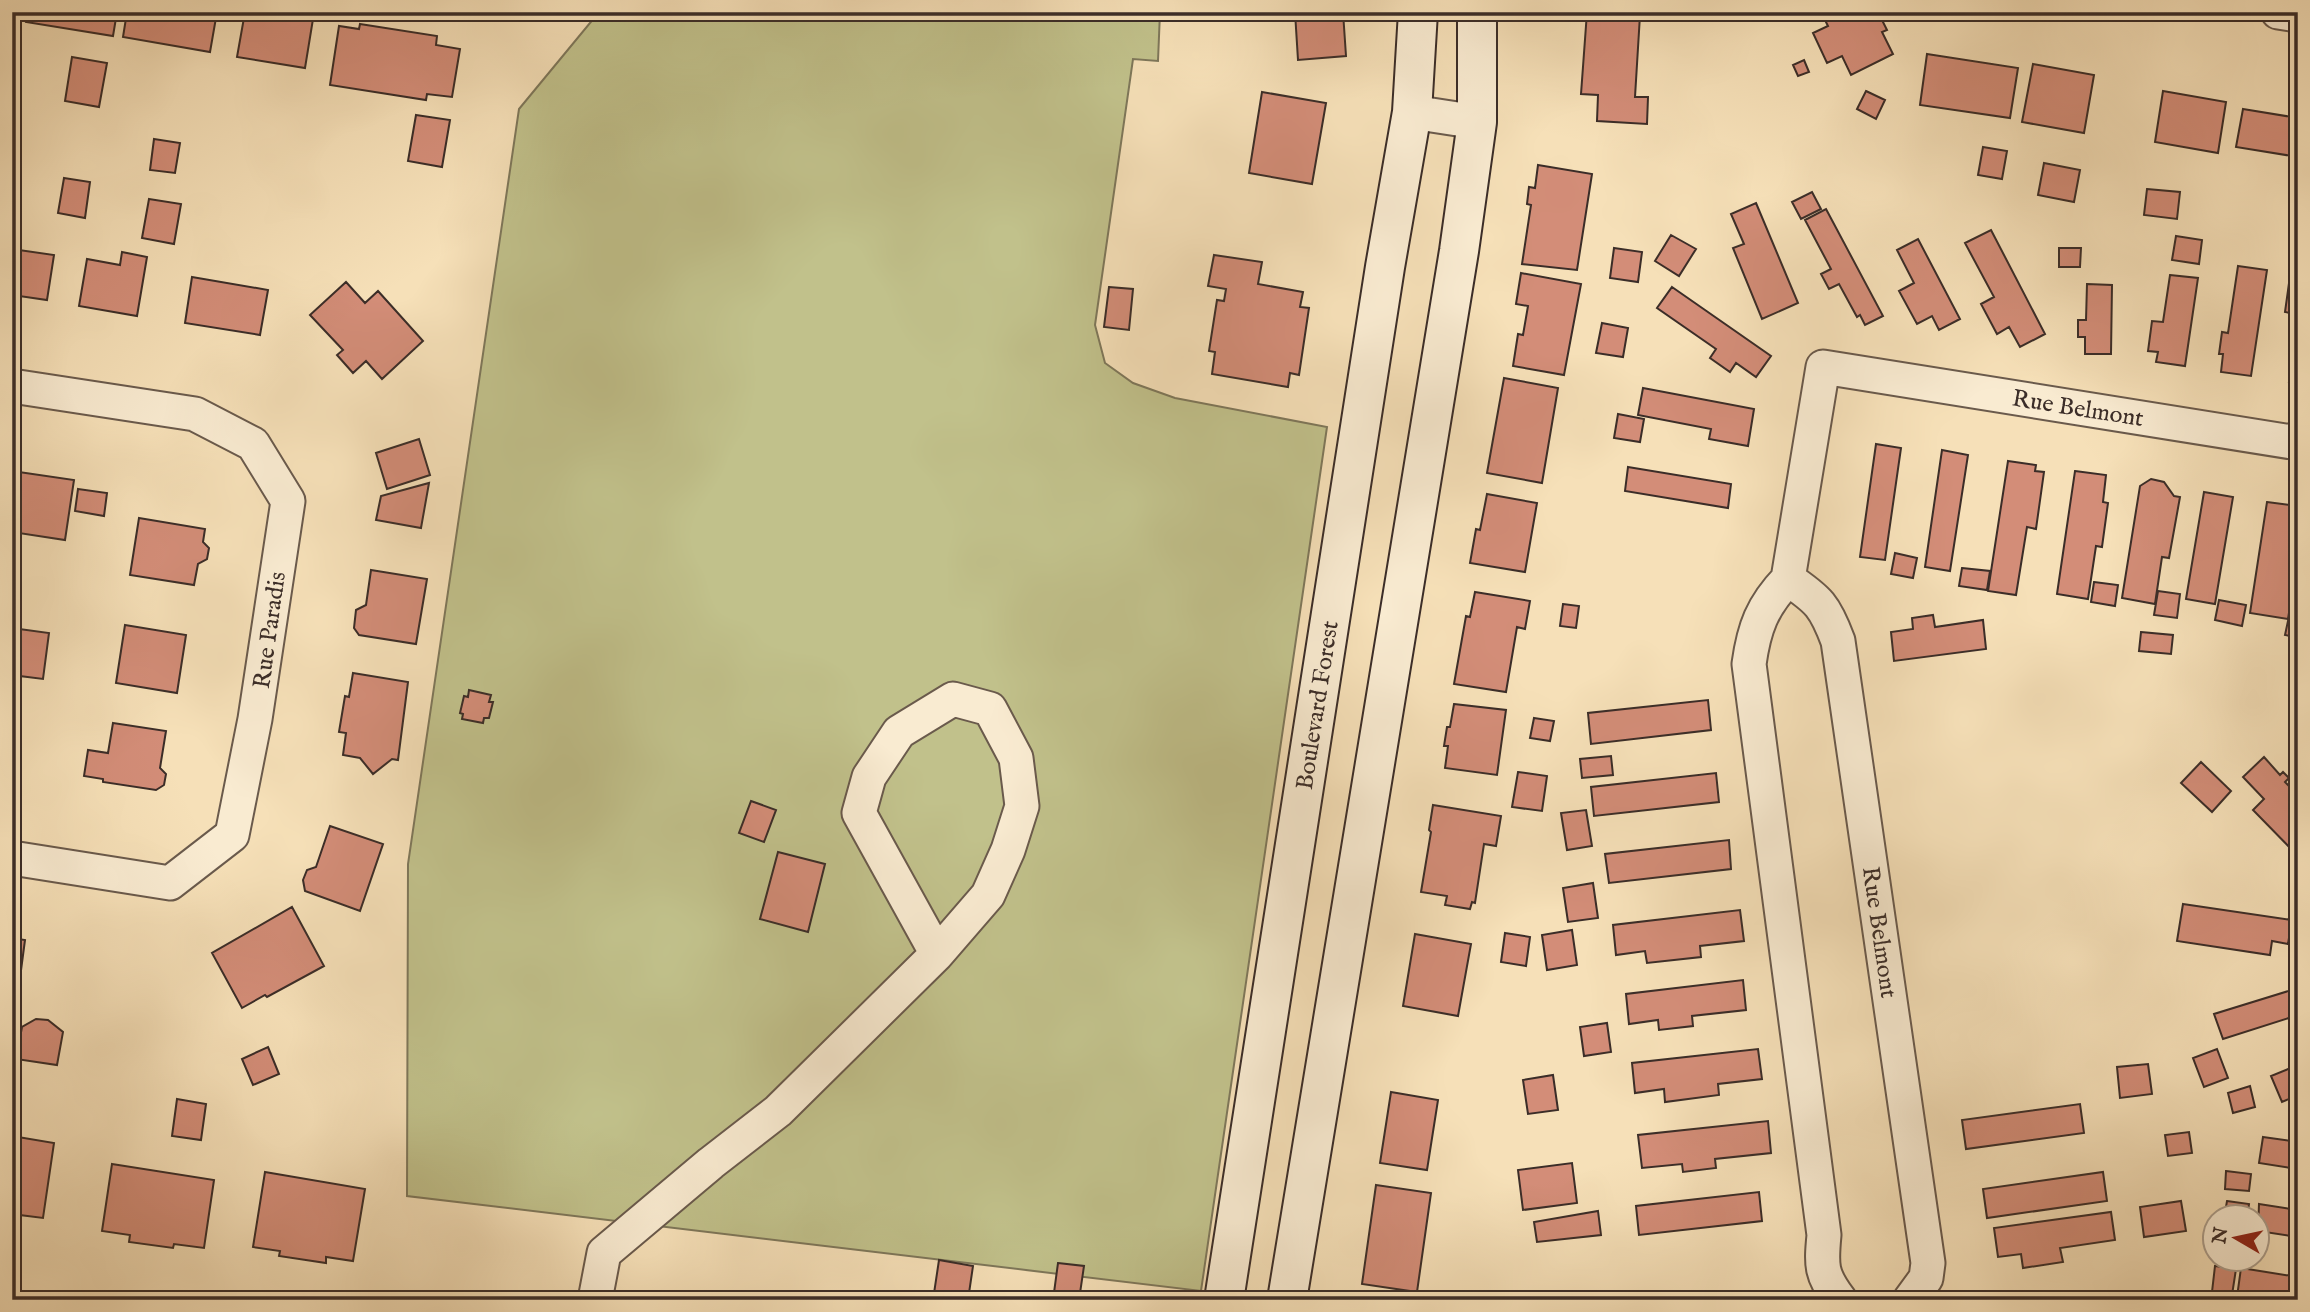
<svg xmlns="http://www.w3.org/2000/svg" width="2310" height="1312" font-family="'IM FELL English',serif">
<rect width="100%" height="100%" fill="#f6e0b8"/>
<filter id="stains"><feTurbulence type="fractalNoise" baseFrequency=".00286" numOctaves="4"/><feColorMatrix values="0 0 0 0 .2 0 0 0 0 .09 0 0 0 0 .02 0 0 0 .5 -.17"/></filter>
<radialGradient id="worn" r=".72"><stop offset=".6" stop-color="#630" stop-opacity="0"/><stop offset="1" stop-color="#630" stop-opacity=".3"/></radialGradient>
<!-- green -->
<path fill="#c1c18b" stroke="#7e775a" stroke-width="2" d="M599,12H1160L1158,61L1133,59L1095,325L1105,363L1133,383L1175,398L1327,427L1201,1291L407,1196L408,864L519,109Z"/>
<!-- building -->
<path fill="#d38d78" stroke="#3b2d28" stroke-width="2" d="M28,12H117L113,36L26,22Z
M127,12H217L210,52L123,37Z
M245,12H274L313,19L305,68L237,57Z
M1295,12H1343L1346,56L1298,60Z
M1587,12L1640,15L1635,97H1648L1647,124L1597,121L1598,95L1581,94Z
M1821,12H1878L1887,30L1882,32L1893,54L1851,75L1842,56L1827,63L1813,33L1828,26Z
M360,24L437,36L436,45L460,49L452,97L427,94L426,100L330,85L339,26L359,29Z
M1927,54L2018,68L2010,118L1920,105Z
M72,57L107,63L99,107L65,101Z
M1804,60L1809,72L1798,76L1793,65Z
M2033,64L2094,75L2084,133L2022,122Z
M1866,91L1885,100L1876,119L1857,109Z
M2163,91L2226,102L2218,153L2155,142Z
M1262,92L1326,103L1312,184L1249,173Z
M2243,109L2298,118V157L2236,147Z
M416,115L450,120L442,167L408,161Z
M154,139L180,143L175,173L150,170Z
M1983,147L2007,151L2002,179L1978,175Z
M2044,163L2080,170L2074,202L2038,195Z
M1538,165L1592,174L1577,270L1522,264L1531,205L1527,204L1529,187L1535,188Z
M64,178L90,182L85,218L58,213Z
M2147,189L2180,192L2177,219L2144,215Z
M1812,192L1821,209L1801,219L1792,202Z
M149,199L181,204L174,244L142,238Z
M1756,203L1798,303L1762,319L1733,248L1744,244L1731,214Z
M1826,209L1883,316L1865,325L1860,315L1857,317L1839,284L1829,289L1821,274L1831,269L1805,220Z
M1991,230L2045,334L2020,347L2009,327L1997,334L1981,304L1994,297L1965,243Z
M1671,235L1696,249L1679,276L1655,261Z
M2176,236L2202,240L2199,264L2172,260Z
M1918,239L1960,319L1939,330L1932,316L1917,324L1899,291L1914,283L1897,250Z
M1614,248L1642,252L1638,282L1610,278Z
M2059,248H2081L2080,267H2059Z
M12,249L54,255L47,300L12,295Z
M122,252L147,257L137,316L79,306L87,259L120,265Z
M1214,255L1262,262L1258,284L1303,292L1300,307L1309,308L1299,375L1290,373L1288,387L1212,374L1215,352L1209,351L1217,300L1224,301L1226,289L1208,286Z
M2238,266L2267,270L2251,376L2221,372L2223,354H2219L2222,332L2228,333Z
M2291,269L2298,270V314L2285,312Z
M1521,273L1581,284L1564,375L1513,366L1518,334L1523,335L1528,306L1516,304Z
M2170,275L2198,278L2185,366L2156,362L2158,352L2148,351L2152,321L2163,322Z
M192,277L268,290L260,335L185,323Z
M346,282L365,303L378,291L423,341L382,379L366,361L353,373L337,355L343,350L310,315Z
M2087,284L2112,285L2111,354H2085V337H2078V320H2086Z
M1109,287L1133,289L1129,330L1104,327Z
M1672,287L1771,356L1756,377L1736,363L1730,372L1710,358L1716,349L1657,308Z
M1602,323L1628,328L1623,357L1596,353Z
M2298,329V383L2289,382Z
M1504,378L1558,388L1542,483L1487,473Z
M1643,388L1754,409L1748,446L1709,439L1711,429L1638,415Z
M1618,414L1644,419L1640,442L1614,438Z
M419,439L430,475L387,489L376,453Z
M1876,444L1901,448L1885,560L1860,557Z
M1942,450L1968,455L1950,571L1925,567Z
M2008,461L2036,465L2035,471L2044,472L2036,529L2027,527L2016,595L1988,591Z
M1628,467L1731,484L1728,508L1625,491Z
M12,471L74,480L65,540L12,532Z
M2075,471L2106,475L2103,502L2108,503L2102,547L2096,546L2088,599L2057,594Z
M2151,479L2164,482L2174,496L2180,497L2169,558L2162,557L2155,604L2122,598L2140,486Z
M429,483L421,528L376,520L381,496Z
M78,489L107,493L104,516L75,511Z
M2204,492L2233,497L2215,604L2186,599Z
M1487,494L1537,503L1525,572L1470,563L1476,529L1480,530Z
M2267,502L2298,506L2292,547L2298,548V557L2288,619L2250,613Z
M139,518L205,529L203,542L209,548L207,559L198,564L194,585L130,575Z
M1895,553L1917,558L1913,578L1891,574Z
M1962,568L1990,571L1987,590L1959,586Z
M371,570L427,579L416,644L359,635L354,628L356,610L366,605Z
M2094,582L2118,585L2115,606L2091,602Z
M2158,591L2180,594L2177,618L2154,615Z
M1475,592L1530,601L1525,629L1517,627L1506,692L1454,684L1466,616L1470,617Z
M2219,600L2246,605L2242,626L2215,620Z
M1563,604L1579,606L1576,628L1560,626Z
M2291,607L2298,608V637L2285,635Z
M1933,615L1935,627L1983,620L1986,649L1894,661L1891,632L1913,629L1912,618Z
M125,625L186,635L177,693L116,683Z
M12,628L49,633L43,679L12,675Z
M2141,632L2173,635L2171,654L2139,651Z
M353,673L408,682L398,760L392,759L373,774L360,758L343,755L346,733L339,732L345,696L349,697Z
M469,690L491,695L489,702H493L489,718H484L483,723L462,719L463,714L460,713L464,696L468,697Z
M1708,700L1711,730L1591,744L1588,713Z
M1454,704L1506,710L1497,775L1445,768L1448,746H1444L1447,727H1450Z
M1534,718L1554,721L1550,741L1530,738Z
M113,723L166,731L160,768L166,774L164,785L156,790L103,782V779L84,776L88,750L108,753Z
M1611,756L1613,775L1582,778L1580,759Z
M2264,757L2280,775L2283,772L2289,778L2285,782L2298,795V856L2253,810L2264,799L2243,777Z
M2201,762L2231,791L2212,812L2181,783Z
M1518,772L1547,776L1542,811L1512,807Z
M1716,773L1719,802L1594,816L1591,787Z
M751,801L776,810L764,842L739,833Z
M1433,805L1501,816L1496,846L1484,844L1475,903L1472,902L1470,909L1445,905L1447,896L1421,892L1431,832L1429,830Z
M1586,810L1592,846L1567,850L1561,813Z
M330,826L383,844L360,911L305,891L303,880L307,870L316,867Z
M1729,840L1731,869L1609,883L1605,854Z
M778,852L825,864L808,932L760,919Z
M1593,883L1598,918L1568,922L1563,888Z
M2183,904L2292,920L2288,944L2272,941L2270,955L2177,941Z
M292,907L324,966L267,997L265,995L242,1008L212,953Z
M1740,910L1744,941L1700,946L1701,957L1647,963L1645,951L1616,955L1613,925Z
M1572,930L1577,965L1547,970L1542,935Z
M1505,933L1530,937L1526,966L1501,962Z
M1415,934L1471,944L1458,1016L1403,1006Z
M12,938L25,940L18,993L12,992Z
M1743,980L1746,1010L1692,1016L1693,1026L1659,1030L1658,1020L1629,1024L1626,994Z
M2298,988V1015L2223,1039L2214,1014Z
M36,1019L48,1020L63,1032L57,1065L16,1059L22,1027Z
M1607,1023L1611,1052L1584,1056L1580,1027Z
M268,1047L279,1074L253,1085L242,1059Z
M1758,1049L1762,1079L1718,1084L1719,1095L1665,1102L1664,1089L1635,1093L1632,1063Z
M2217,1049L2228,1078L2204,1087L2193,1058Z
M2148,1064L2152,1094L2120,1098L2117,1067Z
M2298,1065V1095L2282,1102L2271,1076Z
M1553,1075L1558,1110L1528,1114L1523,1080Z
M2250,1086L2255,1107L2233,1113L2228,1093Z
M1391,1092L1438,1100L1427,1170L1380,1163Z
M177,1099L206,1104L201,1140L172,1136Z
M2080,1104L2084,1133L1966,1149L1962,1120Z
M1768,1121L1771,1153L1715,1159L1716,1168L1683,1172L1682,1164L1642,1168L1638,1135Z
M2189,1132L2192,1153L2168,1156L2165,1135Z
M12,1136L54,1143L43,1218L12,1214Z
M2263,1137L2298,1142V1169L2259,1163Z
M1572,1163L1577,1203L1523,1210L1518,1170Z
M112,1164L214,1180L204,1248L174,1244L173,1248L129,1242L130,1235L102,1231Z
M2226,1171L2251,1174L2249,1191L2225,1189Z
M265,1172L365,1189L353,1261L326,1257V1263L279,1256L280,1251L253,1247Z
M2103,1172L2107,1201L1987,1218L1983,1189Z
M1376,1185L1431,1193L1417,1292L1362,1284Z
M1759,1192L1762,1221L1639,1235L1636,1206Z
M2181,1201L2186,1231L2144,1237L2140,1207Z
M2227,1201L2249,1204L2247,1218H2224Z
M2259,1204L2298,1210V1237L2258,1231Z
M1598,1211L1601,1235L1537,1242L1534,1222Z
M2111,1212L2115,1240L2060,1248L2063,1262L2023,1268L2021,1254L1998,1257L1994,1228Z
M939,1260L973,1266L968,1300H933Z
M1058,1263L1084,1266L1079,1300H1053Z
M2215,1266L2236,1269L2232,1295L2212,1292Z
M2241,1268L2298,1277V1300H2256L2237,1297Z"/>
<g fill="none" stroke-linecap="round" stroke-linejoin="round">
<!-- street casing -->
<g stroke="#6a5a4c" stroke-width="37">
<g id="street">
<path d="M2278,12L2298,15"/>
<path d="M1412,112L1477,122"/>
<path d="M12,386L195,414L253,444L288,501L255,719L232,835L170,883L12,858"/>
<path id="s1" d="M1788,579C1819,600 1825,606 1838,641L1928,1263L1926,1278L1910,1300"/>
<path d="M595,1300L604,1253L711,1163L778,1111L937,954L988,895L1008,850L1022,806L1016,758L990,709L953,699L899,732L869,777L859,813L937,954"/>
<path id="s2" d="M1840,1300C1821,1275 1821,1266 1824,1235L1749,664C1754,628 1762,606 1788,579L1823,367L2298,443"/>
</g>
</g>
<!-- secondary casing -->
<g stroke="#3b2d28" stroke-width="42">
<g id="secondary">
<path id="s3" d="M1224,1300L1385,267L1412,112L1418,12"/>
<path d="M1287,1300L1459,251L1477,122V12"/>
</g>
</g>
<!-- street -->
<use href="#street" stroke="#f9ebd1" stroke-width="33"/>
<!-- secondary -->
<use href="#secondary" stroke="#f9ebd1" stroke-width="38"/>
</g>
<g text-anchor="middle" stroke-width="6" stroke-linejoin="round" paint-order="stroke">
<!-- street labels -->
<g font-size="24" fill="#3b2d28" stroke="#f9ebd1">
<text dy="8" stroke="none"><textPath href="#s2" startOffset="1214">Rue Belmont</textPath></text>
<text transform="translate(269 630) rotate(-82)" y="8">Rue Paradis</text>
<text dy="8" stroke="none"><textPath href="#s3" startOffset="602">Boulevard Forest</textPath></text>
<text dy="8" stroke="none"><textPath href="#s1" startOffset="376">Rue Belmont</textPath></text>
</g>
</g>
<!-- margin -->
<rect width="2310" height="1312" fill="none" stroke="#f6e0b8" stroke-width="42"/>
<rect x="14" y="14" width="2282" height="1284" fill="none" stroke="#3b2d28" stroke-width="3.5"/>
<rect x="21" y="21" width="2268" height="1270" fill="none" stroke="#3b2d28" stroke-width="2"/>
<!-- north arrow -->
<g transform="translate(2236 1238) rotate(279)"><circle r="33" fill="#f9ebd1" stroke="#ad9f8d" stroke-width="2"/>
<path d="M0-5L12 26L0 18L-12 26Z" fill="#8f2418"/>
<text y="-10" font-size="19" font-weight="bold" text-anchor="middle" fill="#3b2d28">N</text>
</g>
<rect width="100%" height="100%" filter="url(#stains)"/>
<rect width="100%" height="100%" fill="url(#worn)"/>
</svg>
